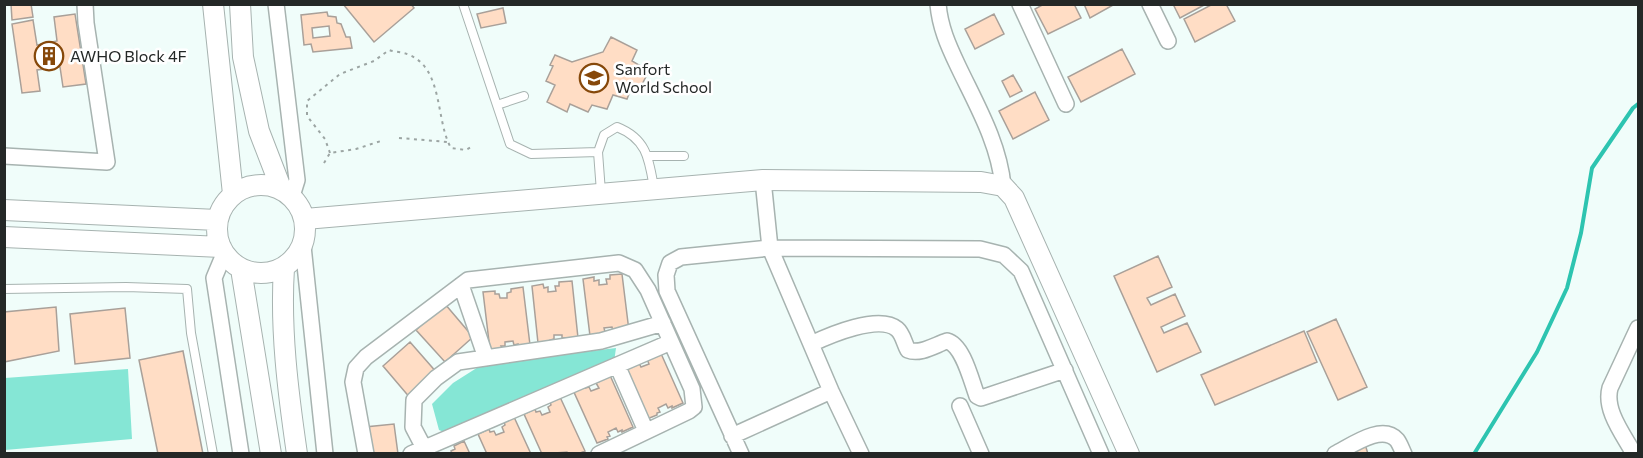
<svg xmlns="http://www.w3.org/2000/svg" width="1643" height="458" font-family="Commissioner,sans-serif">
<rect width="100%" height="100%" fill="#f0fdfa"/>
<!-- green -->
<path fill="#85e6d5" d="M616,348L614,362L449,434L439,430L432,404L453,383L483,364Z
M128,369L132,439L5,450V378Z"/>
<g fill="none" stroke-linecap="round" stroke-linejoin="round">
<!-- stream -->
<path stroke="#2dc4b0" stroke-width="4" d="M1474,454L1537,352L1567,288L1581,233L1592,168L1633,108L1638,104"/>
</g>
<!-- building -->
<path fill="#ffddc5" stroke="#a9a099" stroke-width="1.5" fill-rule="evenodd" d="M11,4H31L33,17L12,20Z
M343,4H411L414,8L374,42Z
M1044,4H1074L1081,18L1048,34L1035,9Z
M1084,4H1115L1090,18Z
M1173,4H1206L1180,18Z
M1213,4H1226L1235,21L1195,42L1184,19Z
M503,8L506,23L481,28L477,14Z
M327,12L328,16L336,17L337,23L341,24L346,37H350L352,48L313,52L311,44L304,45L301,15ZM329,26L330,36L313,38L312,28Z
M75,14L86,84L63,87L60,67L37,70L40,91L22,93L12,24L33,20L37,45L57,41L54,17Z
M994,14L1004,34L975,49L965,29Z
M611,37L637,50L632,61L649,71L640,88L633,84L627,99L613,95L607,109L592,105L588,112L570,104L567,112L547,102L555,85L546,81L553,66L550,65L555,55L572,62L603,52Z
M1122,49L1135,74L1081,102L1068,77Z
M1013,75L1022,91L1010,97L1002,81Z
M1035,92L1049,120L1013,139L999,111Z
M1158,256L1172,287L1147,298L1151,305L1175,294L1185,316L1161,327L1164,333L1187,323L1201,352L1157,372L1114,276Z
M622,274L629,331H613L612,327L604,328L605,332L601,333V335L590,336L583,279L594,277V281L599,280V285L607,284L606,279H610V275Z
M572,281L578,338L567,340L566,338H562V335H554V339L550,340V342L538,343L532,286L543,284L544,288L548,287V292L556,291L555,286H559V282Z
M523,287L530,345L518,346V344L514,345L513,341L505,342V346H501L502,348L490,350L483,292L495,291V294H499L500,298H507V293L511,292V289Z
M445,304L473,337L445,362L416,330Z
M56,307L59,351L4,362V312Z
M125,308L130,358L75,364L70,314Z
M1336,319L1367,387L1338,400L1307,332Z
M1304,331L1317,362L1215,405L1201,375Z
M410,342L438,374L411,399L383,366Z
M659,349L683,403L672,408V406L668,408L666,404L658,408L660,412L657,413V415L647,419L623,366L639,363L641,367L649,364L647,359Z
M183,351L203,454H158L139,360Z
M609,373L633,427L622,432V430L618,432L616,428L608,432L610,436L607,437L608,439L597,443L573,390L584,385L585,388L589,387L591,391L599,388L596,383L600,381L599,378Z
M560,397L585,451L578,454H568L567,452L542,454L524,414L535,409L536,412L540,411L542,415L550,412L548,407L551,405L550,402Z
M514,417L531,454H487L478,434L489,429L490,432L494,431L496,435L504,432L502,427L505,425L504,422Z
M394,424L398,454H368L365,427Z
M464,441L470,454H452L451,451L455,449L454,446Z
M1365,444L1368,454H1345Z"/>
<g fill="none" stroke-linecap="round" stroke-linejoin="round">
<!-- service casing -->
<g stroke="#a7b3b0" stroke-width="10">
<path id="service" d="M463,4L510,144L531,154L598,152
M497,105L524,96
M648,156H684
M601,192L598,152L604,135L617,127C647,139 649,159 654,188
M4,289L126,287L187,289L191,333L213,454"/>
</g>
<!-- minor casing -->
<g stroke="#a7b3b0" stroke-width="18">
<path id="minor" d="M276,4L297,180L292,196
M938,4C940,27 948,45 958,66C976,104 999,143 1003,186
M1020,4L1066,104
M1150,4L1168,41
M4,156L107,162L86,23L85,4
M763,180L770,248L831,391L861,454
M303,246L325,454
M224,254L214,278L241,454
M461,285L486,358
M811,344C830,335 879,314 897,329C903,334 904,343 908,350C920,355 935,345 947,341C963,345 971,380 977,396L981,398L1065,370
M617,365L646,431
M960,406L981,454
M732,436L831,391
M424,448L413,427L414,400L436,378L458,362L601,341L663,323
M366,454L353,382L356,368L366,357L468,280L619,263L635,270L648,290L692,389L694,407L689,411L599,454
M411,454L671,342
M741,454L667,291L666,275L670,263L681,257L770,248L980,249L1004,255L1021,271L1101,454
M1335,454C1351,446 1382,423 1397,440C1400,444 1402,450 1404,454
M1634,454C1623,434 1604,410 1610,388L1638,328"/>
</g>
<!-- tertiary casing -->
<g stroke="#a7b3b0" stroke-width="22">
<path id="tertiary" d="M213,4L233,194
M240,4L243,57L259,131L281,188
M217 229a44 44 0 1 1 88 0a44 44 0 1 1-88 0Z
M4,210L217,220
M305,219L763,180L981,182L1003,186L1014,198L1129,454
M4,237L221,247
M284,268C280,329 288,392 297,454
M241,269L271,454"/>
</g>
<!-- path -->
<path stroke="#9ca5a3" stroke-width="2" stroke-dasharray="3 4.5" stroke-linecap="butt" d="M399,138L448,142
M330,153L325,139L307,116V101L340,74L374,61L389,50C395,52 402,52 407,54C444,67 435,120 451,148L466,150L473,146
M324,163L330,153L356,149L384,140"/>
<!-- service -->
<use href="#service" stroke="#fff" stroke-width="8"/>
<!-- minor -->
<use href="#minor" stroke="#fff" stroke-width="15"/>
<!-- tertiary -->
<use href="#tertiary" stroke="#fff" stroke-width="20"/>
</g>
<!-- icons -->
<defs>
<g id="building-ring" transform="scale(1.5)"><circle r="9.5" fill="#fff" stroke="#86480a" stroke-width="1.5"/><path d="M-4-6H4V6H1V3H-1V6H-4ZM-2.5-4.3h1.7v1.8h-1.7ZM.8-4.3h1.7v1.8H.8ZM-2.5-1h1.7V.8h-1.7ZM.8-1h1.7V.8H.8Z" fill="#86480a"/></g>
<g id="school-ring" transform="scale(1.5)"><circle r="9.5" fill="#fff" stroke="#86480a" stroke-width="1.5"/><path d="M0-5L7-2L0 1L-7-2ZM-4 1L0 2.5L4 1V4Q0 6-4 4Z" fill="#86480a"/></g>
</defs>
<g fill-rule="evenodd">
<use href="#building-ring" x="49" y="56"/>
<use href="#school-ring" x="594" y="78"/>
</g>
<g text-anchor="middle" stroke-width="5" stroke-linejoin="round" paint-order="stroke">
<!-- poi labels -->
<g font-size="16" fill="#242827" stroke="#fff" text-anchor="start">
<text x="70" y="62">AWHO Block 4F</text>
<text x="615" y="75">Sanfort<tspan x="615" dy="18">World School</tspan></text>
</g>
</g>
<!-- border -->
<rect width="1643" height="458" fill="none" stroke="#242827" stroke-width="12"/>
</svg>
